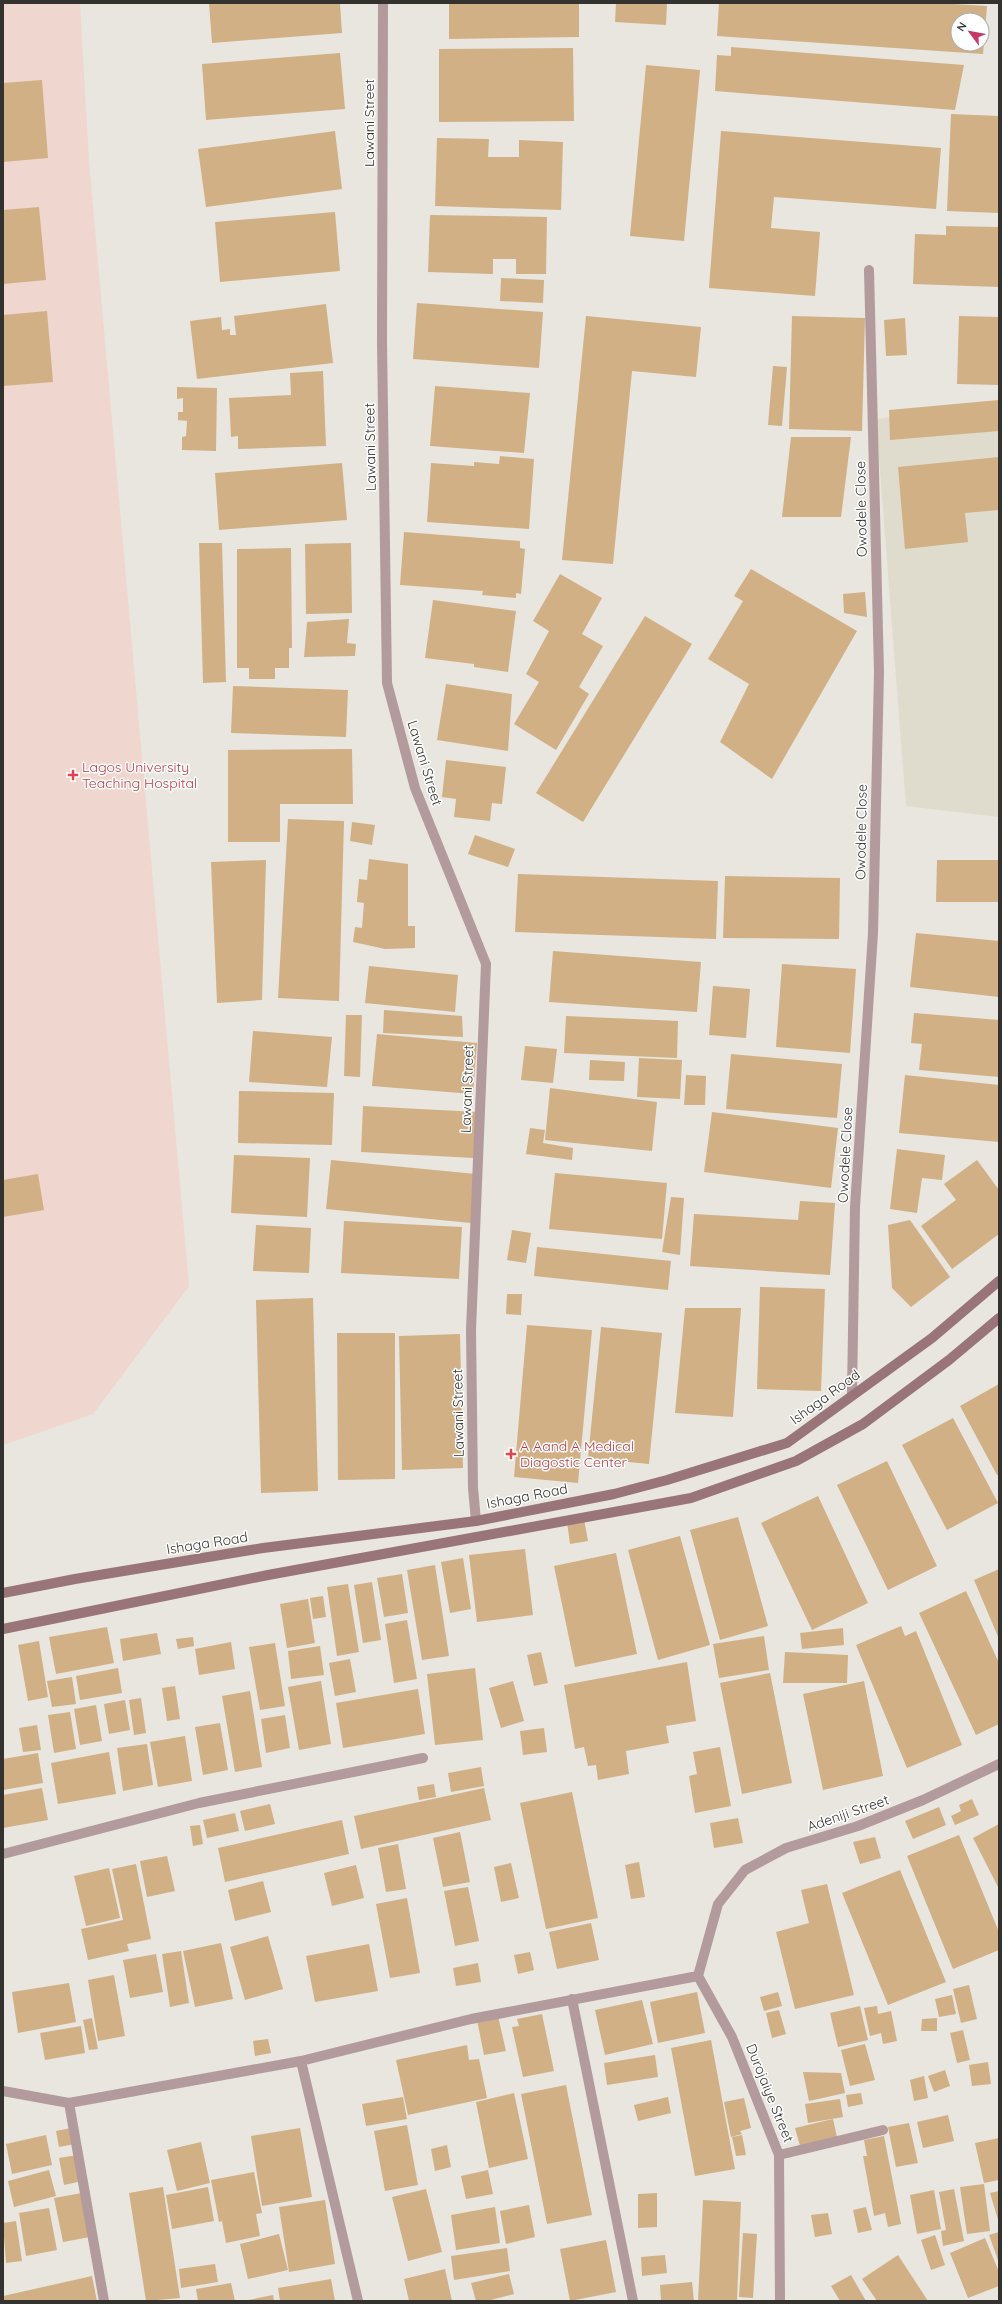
<svg xmlns="http://www.w3.org/2000/svg" width="1002" height="2304" font-family="Quicksand,sans-serif">
<rect width="100%" height="100%" fill="#e8e6de"/>
<!-- built -->
<path fill="#dfdbcd" d="M999,402V817L906,806L876,419Z"/>
<!-- medical -->
<path fill="#efd6ce" d="M3,3H80L89,162L98,263L189,1286L93,1414L3,1445Z"/>
<!-- building -->
<path fill="#d1b086" fill-rule="evenodd" d="M209,3H340L342,33L212,43Z
M449,3H579V37L449,39Z
M616,3H667L666,25L615,22Z
M719,3H938L987,6L983,54L717,36ZM958,20H982V44H958Z
M731,47L964,65L955,110L715,91L717,55L731,56Z
M573,48L574,121L439,122V49Z
M340,53L345,109L206,120L202,64Z
M646,65L700,70L684,241L630,236Z
M42,80L48,158L3,162V83Z
M951,114L999,116V213L947,211Z
M335,131L342,189L206,207L198,149Z
M721,131L941,148L936,209L774,197L771,228L820,232L815,296L709,288Z
M437,138L489,139L488,157H519V140L563,142L561,210L435,206Z
M39,207L46,280L3,284V210Z
M335,212L340,271L220,282L215,222Z
M430,215L547,217L546,274H516V259H493V274L428,272Z
M946,226L999,227V287L913,284L915,234L946,235Z
M501,278L544,280L543,303L500,301Z
M417,303L543,312L539,368L413,359Z
M326,304L333,363L197,379L190,321L221,317L222,330L230,329V335H236L234,316Z
M47,311L53,382L3,386V315Z
M586,316L701,327L696,377L632,371L613,564L562,560Z
M792,316L865,318L862,431L789,429Z
M959,316L999,317V385L957,384Z
M905,318L907,355L886,356L884,320Z
M773,366L787,367L782,426L768,425Z
M323,371L326,446L238,449V436L231,437L229,398L291,395L290,373Z
M435,386L530,393L524,453L430,446Z
M177,387L217,388L216,451L182,450V437L186,436L187,421L178,420V412H183V398L177,399Z
M999,400V431L890,440L889,410Z
M791,437H851L841,517H782Z
M500,456L534,459L529,529L427,522L431,463L474,466V462L499,464Z
M999,457V510L965,513L968,542L905,549L898,467Z
M342,463L347,520L219,530L215,473Z
M404,532L520,541V548L525,549L521,594L516,593V598L482,595L483,591L400,585Z
M199,543H222L226,682L203,683Z
M351,543L352,613L306,614L305,544Z
M291,548L292,648H289V668H275V679H249V668H237V549Z
M751,569L857,631L772,779L720,742L749,684L708,659L743,601L734,596Z
M560,574L602,598L582,634L603,646L579,687L589,694L556,750L514,724L539,682L526,674L549,631L533,621Z
M865,592L867,617L844,613L843,594Z
M433,600L516,611L508,672L474,667V664L425,658Z
M645,616L692,644L583,822L536,793Z
M349,619L347,643L356,644L355,656L304,657L307,622Z
M446,684L512,694L508,751L437,740Z
M233,686L348,690L346,737L231,733Z
M352,749L353,804H280V842H228V750Z
M446,760L506,767L502,804L492,803L490,821L454,817L456,799L442,797Z
M288,819L344,821L339,1001L278,998Z
M352,822L375,825L372,845L350,841Z
M475,835L515,849L508,867L468,854Z
M369,859L408,864V926H415V948L385,949L353,942L355,927L362,928L364,903L357,902L359,879L367,880Z
M266,860L262,1000L217,1003L211,862Z
M937,860H999V902H936Z
M518,874L718,881L716,939L515,932Z
M725,876L840,878L839,939L723,938Z
M916,933L999,941V997L910,987Z
M553,951L701,962L697,1012L549,1002Z
M782,964L856,969L850,1053L776,1047Z
M369,966L458,975L455,1012L365,1003Z
M713,986L750,989L746,1038L709,1035Z
M384,1010L462,1016L463,1037L383,1033Z
M914,1013L999,1020V1077L919,1070L922,1044L911,1043Z
M346,1015H362L360,1077L344,1076Z
M566,1016L678,1021L677,1058L564,1053Z
M253,1031L332,1037L327,1087L249,1082Z
M377,1034L477,1043L473,1094L372,1086Z
M525,1046L557,1049L553,1083L521,1080Z
M731,1054L842,1064L837,1118L726,1109Z
M639,1058L682,1060L680,1099L637,1097Z
M590,1060L625,1062L624,1081L589,1080Z
M686,1075L706,1076L705,1105H684Z
M905,1075L999,1085V1142L899,1133Z
M550,1088L657,1102L652,1151L545,1140Z
M239,1091L334,1093L332,1145L238,1143Z
M363,1106L477,1112L474,1158L361,1152Z
M712,1112L838,1128L831,1188L704,1172Z
M530,1128L545,1130L543,1143L573,1148L572,1160L526,1154Z
M897,1149L945,1155L942,1180L922,1178L917,1213L890,1209Z
M234,1155L310,1158L307,1217L231,1213Z
M331,1160L476,1174L471,1223L326,1209Z
M977,1160L999,1190V1234L952,1269L921,1226L956,1200L944,1184Z
M555,1173L667,1183L662,1239L549,1229Z
M38,1174L44,1210L3,1217V1180Z
M671,1197L684,1198L680,1255L662,1252Z
M800,1201L835,1203L830,1275L690,1266L694,1214L798,1220Z
M910,1220L950,1277L911,1307L892,1288L888,1225Z
M344,1221L462,1227L459,1279L341,1273Z
M256,1225L311,1228L309,1273L253,1271Z
M512,1230L531,1233L526,1263L507,1260Z
M537,1247L671,1261L668,1290L534,1276Z
M760,1287L825,1289L821,1391L757,1389Z
M507,1294H522L521,1315L506,1314Z
M313,1298L318,1491L261,1493L256,1300Z
M685,1308H741L733,1417L675,1413Z
M527,1325L592,1330L578,1483L514,1477Z
M601,1327L662,1333L649,1464L588,1458Z
M337,1333H395V1479L338,1480Z
M460,1334L463,1468L402,1470L399,1336Z
M999,1384V1475H997L960,1406Z
M953,1418L998,1503L947,1530L902,1445Z
M887,1461L937,1566L888,1590L837,1485Z
M818,1496L868,1603L812,1630L761,1523Z
M738,1517L768,1626L720,1640L690,1530Z
M584,1519L588,1541L570,1544L567,1522Z
M680,1536L710,1645L658,1660L628,1550Z
M525,1549L533,1615L477,1622L469,1555Z
M616,1553L637,1654L575,1667L554,1566Z
M463,1558L471,1609L450,1613L441,1562Z
M435,1565L449,1656L422,1660L407,1570Z
M999,1569V1639L974,1580Z
M402,1574L408,1613L384,1617L377,1578Z
M372,1582L381,1640L363,1643L354,1585Z
M348,1584L359,1652L337,1656L327,1587Z
M966,1591L999,1663V1724L976,1735L919,1613Z
M323,1596L326,1617L313,1619L310,1598Z
M308,1599L315,1643L287,1648L280,1604Z
M407,1620L417,1679L394,1683L385,1624Z
M901,1626L905,1636L916,1631L962,1745L907,1768L856,1645Z
M107,1627L114,1663L56,1674L49,1637Z
M843,1628L844,1645L802,1649L800,1633Z
M157,1633L161,1654L123,1661L120,1639Z
M764,1636L769,1670L719,1678L713,1644Z
M193,1637L194,1646L178,1649L176,1639Z
M39,1641L48,1697L28,1701L18,1645Z
M231,1642L235,1669L199,1675L195,1649Z
M275,1643L285,1706L260,1710L249,1647Z
M320,1646L324,1675L291,1679L288,1651Z
M541,1652L548,1683L534,1686L527,1655Z
M785,1652L848,1655L847,1683H783Z
M350,1659L356,1692L335,1696L329,1663Z
M687,1662L696,1721L666,1726L669,1743L626,1751L629,1774L598,1780L596,1765L588,1766L584,1747L575,1749L564,1685Z
M118,1668L122,1693L80,1700L76,1676Z
M475,1668L483,1740L435,1745L427,1674Z
M770,1673L792,1783L742,1794L720,1683Z
M72,1677L76,1704L52,1707L47,1681Z
M321,1681L331,1744L299,1750L288,1687Z
M513,1681L524,1721L501,1728L489,1688Z
M864,1681L883,1776L823,1790L803,1694Z
M175,1686L180,1719L167,1721L162,1688Z
M418,1689L425,1734L343,1748L336,1703Z
M250,1691L262,1767L235,1772L222,1696Z
M141,1698L146,1733L134,1735L129,1700Z
M125,1700L130,1730L109,1734L104,1704Z
M96,1705L102,1741L80,1745L74,1709Z
M70,1712L76,1749L54,1753L48,1715Z
M285,1715L290,1748L266,1753L261,1719Z
M220,1723L228,1770L203,1775L195,1727Z
M37,1725L41,1750L23,1752L19,1728Z
M544,1728L547,1752L523,1755L520,1731Z
M185,1736L192,1781L158,1787L150,1742Z
M147,1744L153,1785L123,1791L117,1748Z
M720,1747L731,1806L695,1813L689,1776L697,1774L693,1752Z
M109,1752L116,1794L58,1804L51,1763Z
M38,1753L43,1783L3,1790V1759Z
M481,1767L484,1786L451,1792L448,1773Z
M434,1784L436,1797L419,1800L417,1787Z
M42,1788L48,1820L3,1828V1795Z
M484,1788L491,1820L361,1849L354,1816Z
M572,1792L598,1918L546,1929L520,1803Z
M972,1799L979,1815L955,1825L951,1816L961,1811L959,1805Z
M270,1804L275,1824L245,1831L240,1811Z
M939,1807L946,1825L913,1839L905,1821Z
M235,1813L239,1831L207,1838L203,1820Z
M738,1818L743,1843L714,1848L710,1823Z
M342,1820L349,1854L225,1882L218,1848Z
M999,1824V1889L973,1838Z
M200,1825L203,1844L193,1846L190,1826Z
M460,1832L470,1882L443,1887L433,1838Z
M959,1835L999,1932V1950L953,1969L907,1856Z
M875,1837L881,1858L860,1864L853,1842Z
M398,1844L406,1889L386,1892L378,1848Z
M167,1856L175,1891L147,1897L140,1861Z
M639,1862L645,1897L631,1899L625,1865Z
M511,1863L519,1898L501,1902L494,1867Z
M136,1864L151,1939L127,1944L129,1951L88,1960L81,1929L123,1920L112,1869Z
M356,1865L364,1898L332,1906L324,1873Z
M109,1868L120,1918L86,1926L74,1876Z
M900,1870L946,1982L888,2005L842,1893Z
M263,1881L271,1912L235,1921L228,1890Z
M827,1884L854,1995L795,2009L776,1932L809,1923L801,1890Z
M468,1887L479,1941L455,1946L444,1891Z
M407,1898L420,1973L390,1978L376,1904Z
M591,1923L599,1960L557,1969L549,1932Z
M268,1936L283,1989L245,2000L230,1947Z
M221,1943L233,1999L195,2007L183,1951Z
M369,1944L378,1991L315,2002L306,1956Z
M181,1951L189,2003L170,2007L162,1954Z
M530,1952L534,1970L518,1974L514,1955Z
M156,1954L163,1992L130,1998L123,1960Z
M478,1963L481,1982L456,1986L453,1968Z
M114,1975L125,2036L98,2041L88,1980Z
M69,1983L76,2022L18,2033L12,1992Z
M969,1985L977,2019L961,2023L953,1989Z
M697,1992L705,2033L658,2043L650,2002Z
M778,1992L782,2006L764,2011L760,1997Z
M952,1995L956,2014L939,2017L935,1999Z
M642,2000L653,2044L605,2055L595,2010Z
M860,2006L868,2040L838,2047L830,2013Z
M877,2006L878,2014L891,2011L897,2041L883,2044L881,2033L870,2036L864,2008Z
M779,2010L786,2034L772,2038L766,2013Z
M542,2014L554,2071L523,2077L512,2027L519,2026L517,2019Z
M498,2016L506,2051L484,2055L477,2020Z
M92,2018L98,2049L89,2050L83,2020Z
M937,2018V2031H921L922,2019Z
M81,2026L85,2053L45,2060L40,2033Z
M963,2030L970,2060L957,2063L950,2033Z
M268,2039L271,2053L255,2056L253,2041Z
M711,2040L735,2169L695,2176L671,2048Z
M865,2044L875,2080L850,2086L841,2050Z
M467,2045L469,2060L479,2059L487,2098L408,2115L396,2060Z
M655,2055L658,2077L607,2085L604,2063Z
M988,2062L991,2084L972,2086L969,2065Z
M945,2070L950,2086L934,2092L928,2076Z
M803,2072L841,2073L845,2093L809,2101Z
M924,2076L928,2098L914,2101L910,2080Z
M566,2085L592,2215L547,2224L521,2094Z
M514,2093L528,2159L489,2168L476,2102Z
M861,2093L863,2104L848,2107L846,2095Z
M403,2097L407,2119L366,2126L362,2104Z
M668,2097L671,2113L638,2121L634,2105Z
M744,2098L751,2128L740,2131L742,2134L731,2137L724,2102Z
M840,2099L843,2117L808,2123L805,2104Z
M948,2115L954,2141L923,2148L917,2122Z
M833,2119L837,2137L800,2146L795,2128Z
M909,2123L918,2163L896,2167L888,2127Z
M407,2125L418,2185L385,2191L374,2131Z
M71,2128L75,2144L59,2147L56,2131Z
M300,2128L312,2197L262,2206L251,2136Z
M46,2135L52,2165L12,2174L6,2144Z
M742,2135L746,2155L736,2156L732,2137Z
M884,2136L901,2224L888,2227L885,2213L874,2216L863,2156H867L864,2140Z
M999,2138V2180L984,2183L975,2143Z
M201,2142L210,2183L177,2191L167,2150Z
M447,2145L451,2167L435,2171L431,2149Z
M77,2155L82,2181L64,2185L59,2158Z
M49,2170L56,2196L14,2207L8,2181Z
M488,2170L493,2194L466,2199L461,2176Z
M254,2172L262,2213L256,2214L260,2236L226,2243L222,2221L219,2222L211,2180Z
M984,2184L990,2231L967,2234L960,2187Z
M163,2187L180,2298L146,2301L129,2193Z
M208,2187L214,2221L172,2229L166,2195Z
M426,2189L442,2252L408,2261L392,2197Z
M954,2189L964,2241L943,2246L941,2231L946,2230L939,2192Z
M934,2190L941,2229L917,2234L910,2195Z
M999,2191V2223L990,2193Z
M82,2193L90,2237L63,2242L54,2198Z
M657,2193V2227L638,2228V2194Z
M325,2200L335,2264L289,2272L279,2207Z
M703,2200L741,2202L737,2301H698Z
M529,2205L535,2237L506,2244L500,2211Z
M495,2207L500,2243L456,2250L451,2215Z
M866,2207L872,2230L858,2233L853,2210Z
M49,2208L57,2250L26,2256L19,2213Z
M828,2213L832,2234L815,2237L811,2215Z
M16,2221L22,2261L6,2263L3,2223Z
M999,2232V2263L989,2235Z
M743,2233L757,2234L753,2298L739,2297Z
M279,2234L288,2270L248,2279L240,2244Z
M935,2235L945,2265L931,2270L921,2240Z
M985,2238L999,2272V2286L968,2298L950,2253Z
M606,2240L616,2292L570,2301L560,2249Z
M507,2248L510,2271L454,2280L451,2256Z
M665,2255L667,2273L642,2276L641,2257Z
M898,2255L928,2301H877L862,2279Z
M215,2264L218,2282L181,2288L179,2269Z
M445,2269L452,2301H409L404,2279Z
M509,2274L514,2294L487,2301H476L471,2283Z
M851,2275L866,2301H840L831,2286Z
M92,2276L97,2301H3V2296Z
M331,2279L335,2301H280L278,2288Z
M692,2282L694,2301H661L660,2285Z
M231,2283L235,2301H198L196,2289Z
M273,2295L274,2301H248V2300Z"/>
<g fill="none" stroke-linecap="round" stroke-linejoin="round">
<!-- street -->
<path stroke="#b39a9c" stroke-width="10" d="M383,3L382,342L387,683L415,788L486,964L471,1330L473,1488L476,1521
M852,1394L855,1207L873,933L879,672L869,270
M3,1854L199,1803L423,1758
M698,1976L732,2037L779,2155L780,2301
M572,1999L633,2301
M301,2061L358,2301
M3,2091L69,2103L301,2061L471,2019L698,1976L718,1904L745,1870L786,1848L858,1826L923,1800L999,1764
M69,2103L104,2301
M779,2155L883,2130"/>
<!-- secondary -->
<path stroke="#997579" stroke-width="10" d="M3,1593L75,1579L263,1548L476,1521L614,1494L667,1480L787,1443L932,1338L999,1281
M3,1629L268,1575L691,1498L796,1461L863,1424L949,1360L999,1318"/>
</g>
<!-- markers -->
<g fill="#e0444e" stroke="#fff" stroke-width="1.5">
<path d="M71 769h4v4h4v4h-4v4h-4v-4h-4v-4h4z"/>
<path d="M509 1448h4v4h4v4h-4v4h-4v-4h-4v-4h4z"/>
</g>
<g text-anchor="middle" stroke-width="3" stroke-linejoin="round" paint-order="stroke">
<!-- street labels -->
<g font-size="14" fill="#33322f" stroke="#fff">
<text transform="translate(369 123) rotate(-90)" y="5">Lawani Street</text>
<text transform="translate(370 447) rotate(-91)" y="5">Lawani Street</text>
<text transform="translate(861 509) rotate(-91)" y="5">Owodele Close</text>
<text transform="translate(425 763) rotate(73)" y="5">Lawani Street</text>
<text transform="translate(861 832) rotate(-89)" y="5">Owodele Close</text>
<text transform="translate(467 1089) rotate(-88)" y="5">Lawani Street</text>
<text transform="translate(845 1155) rotate(-87)" y="5">Owodele Close</text>
<text transform="translate(825 1397) rotate(-36)" y="5">Ishaga Road</text>
<text transform="translate(458 1413) rotate(-91)" y="5">Lawani Street</text>
<text transform="translate(527 1496) rotate(-11)" y="5">Ishaga Road</text>
<text transform="translate(207 1543) rotate(-9)" y="5">Ishaga Road</text>
<text transform="translate(848 1813) rotate(-19)" y="5">Adeniji Street</text>
<text transform="translate(770 2093) rotate(68)" y="5">Durojaiye Street</text>
</g>
<!-- health labels -->
<g font-size="14" fill="#be3a42" stroke="#fff" text-anchor="start">
<text x="82" y="772">Lagos University<tspan x="82" dy="16">Teaching Hospital</tspan></text>
<text x="520" y="1451">A Aand A Medical<tspan x="520" dy="16">Diagostic Center</tspan></text>
</g>
</g>
<!-- border -->
<rect width="1002" height="2304" fill="none" stroke="#33322f" stroke-width="8"/>
<!-- north arrow -->
<g transform="translate(970 32) rotate(302)"><circle r="19" fill="#ffffff" stroke="#adadac"/>
<path d="M0-3L7 15L0 10L-7 15Z" fill="#c63967"/>
<text y="-6" font-size="11" font-weight="bold" text-anchor="middle" fill="#33322f">N</text>
</g>
</svg>
